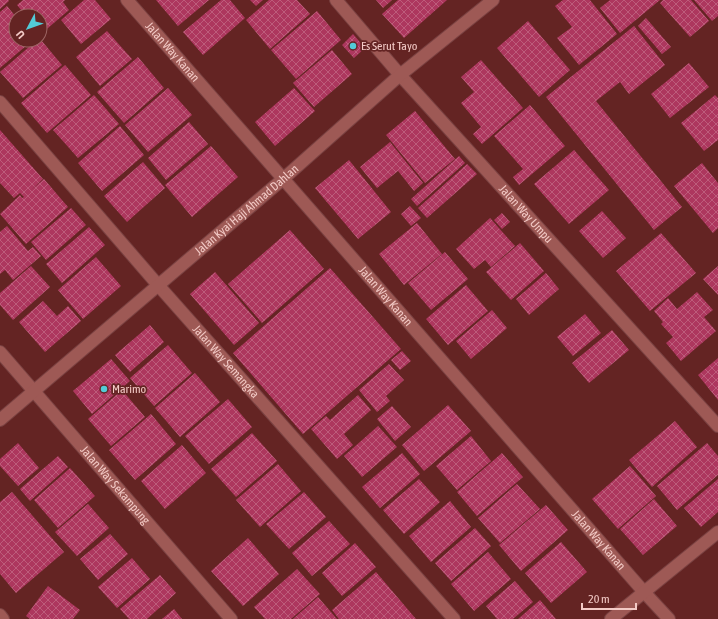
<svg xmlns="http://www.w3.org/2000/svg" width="718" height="619" font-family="'Asap Condensed',sans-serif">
<defs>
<pattern id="building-cross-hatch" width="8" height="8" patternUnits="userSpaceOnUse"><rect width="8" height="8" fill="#ad375e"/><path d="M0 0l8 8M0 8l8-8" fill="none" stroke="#bd5c7b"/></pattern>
</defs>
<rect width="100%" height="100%" fill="#642423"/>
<!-- building -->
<path fill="url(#building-cross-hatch)" d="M0,0H8L9,1L0,9Z
M23,0H65L63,2L69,10L41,34L40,33V16H26L17,5Z
M84,0H95L111,19L81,44L61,20Z
M156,0H209L178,26Z
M221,0H230L245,18L203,55L183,32Z
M250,0H263L256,6Z
M269,0H297L310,14L270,49L246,20Z
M376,0H392L383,8Z
M398,0H447L404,38L382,14Z
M563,0H590L617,34L579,65L557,38L572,27L555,6Z
M610,0H660L620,33L600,8Z
M663,0H691L709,21L690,37L660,3Z
M694,0H718V16L712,21Z
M7,6L16,17V40H33L0,68V12Z
M317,11L341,40L296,79L271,50Z
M646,18L671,47L662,54L638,26Z
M528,21L570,70L539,97L497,48Z
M634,26L665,65L629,94L620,82L596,101L682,207L654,230L546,97Z
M107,31L132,59L100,86L76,57Z
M353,34L365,48L354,58L342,45Z
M37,40H41L62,65L23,98L0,72Z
M332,50L352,74L314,107L293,83Z
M138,57L164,88L124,123L97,92Z
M481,60L523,108L482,144L473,134L481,127L461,103L474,92L461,77Z
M689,63L709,87L670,118L651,94Z
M65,65L91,95L47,133L21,103Z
M168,88L192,115L148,152L125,125Z
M294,88L315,111L275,146L255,122Z
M94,95L119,124L78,158L53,130Z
M715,95L718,98V140L704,151L681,123Z
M530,105L565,146L519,185L513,177L523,169L494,136Z
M415,111L455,159L425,183L386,135Z
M189,122L208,144L166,180L148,158Z
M120,126L144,155L102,191L78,163Z
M0,130L43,179L30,191L44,179L68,207L26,244L0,214L20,195L22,198L24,197L20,193L14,198L0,183Z
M390,142L423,183L414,191L398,171L377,188L360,167Z
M211,146L238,177L192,217L165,185Z
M574,150L609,190L569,224L534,184Z
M459,156L465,163L417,206L411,199Z
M349,160L391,212L358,239L315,188Z
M143,162L165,188L127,222L104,196Z
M702,163L718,183V228L713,233L674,186Z
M467,164L477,174L427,218L418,208Z
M410,206L421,218L411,226L401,214Z
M71,208L86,225L46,260L31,242Z
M602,211L626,238L603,258L579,231Z
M502,213L510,222L502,229L494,220Z
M490,218L515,246L491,267L485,260L474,269L456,249Z
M417,223L442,254L404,285L379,254Z
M7,226L28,251L33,247L41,256L13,280L5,270L0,274V232Z
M89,227L105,245L62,283L46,264Z
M290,230L324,269L262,323L228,284Z
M661,233L696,273L650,311L616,271Z
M520,243L544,271L511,300L486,272Z
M445,252L468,279L431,310L408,283Z
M96,257L121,286L83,319L58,290Z
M31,266L50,287L13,320L0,305V293Z
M718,266V295L703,279Z
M330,268L401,349L303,434L233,353Z
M215,272L259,323L234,345L190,294Z
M546,273L559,289L529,315L516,299Z
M466,285L488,311L448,345L426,319Z
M697,292L713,310L704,317L716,331L681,361L666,343L673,337L661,324L663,322L654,311L668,298L677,309Z
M43,301L57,316L68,306L81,321L45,352L19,322Z
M492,310L507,328L471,359L456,341Z
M585,314L601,333L573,356L557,337Z
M150,325L164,342L130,372L115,355Z
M612,330L629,350L589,383L572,363Z
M168,345L192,373L154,406L130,378Z
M402,351L411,361L400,370L391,360Z
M718,358V400L698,375Z
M111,359L130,381L92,414L73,391Z
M389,364L404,380L386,396L390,401L377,412L359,390Z
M195,373L220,402L180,437L155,408Z
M122,390L145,417L111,446L88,419Z
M358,395L371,410L344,434L353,445L337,459L311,429L326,416L330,420Z
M228,399L252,427L209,464L185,436Z
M448,405L471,431L424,471L402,445Z
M392,406L411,427L395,441L377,419Z
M151,414L176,444L135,480L109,450Z
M675,421L697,447L652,487L629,460Z
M378,426L397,447L362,477L344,456Z
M252,433L277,461L236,497L211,469Z
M471,436L491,461L457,490L436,466Z
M18,443L39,468L18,486L0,466V459Z
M707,443L718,456V475L677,510L657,486Z
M182,445L206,473L165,509L141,481Z
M402,453L420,474L380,508L362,487Z
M502,453L523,477L477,516L457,492Z
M58,456L68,467L30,501L20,489Z
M278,464L301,491L260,527L236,500Z
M630,466L656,496L618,529L592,499Z
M70,468L95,496L58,528L34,500Z
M419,479L440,502L404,534L383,510Z
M718,479V512L701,527L684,508Z
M517,484L540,509L500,543L478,518Z
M12,492L64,552L16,593L0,574V502Z
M304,492L326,517L289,549L266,524Z
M654,499L677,526L643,555L620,529Z
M450,501L471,527L431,562L409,536Z
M88,504L109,528L77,556L55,532Z
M546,505L568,530L521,571L499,545Z
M329,521L350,544L312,576L292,553Z
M475,528L491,546L451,581L435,563Z
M110,534L128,554L98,580L80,559Z
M248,538L279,574L243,606L211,571Z
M561,542L587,572L551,603L525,573Z
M355,543L376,567L342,596L322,573Z
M488,552L511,579L474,611L451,584Z
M132,558L150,579L117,608L98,587Z
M297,569L320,594L291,619H265L254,607Z
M376,572L416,619H339L332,610Z
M160,575L176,593L147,619H129L120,609Z
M515,581L533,602L513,619H497L486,606Z
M48,586L80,610L73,619H30L26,616Z
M318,597L337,619H293Z
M540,600L556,619H518Z
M174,609L182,619H162Z"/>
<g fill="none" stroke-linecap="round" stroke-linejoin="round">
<!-- minor casing -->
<g stroke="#7a4242" stroke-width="14">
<g id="minor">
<path id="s1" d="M127,0L644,592L669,619"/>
<path id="s2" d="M336,0L400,75L718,426"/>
<path id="s3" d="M0,102L158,285L454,619"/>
<path id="s4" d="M0,352L231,619"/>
<path d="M0,615L3,619"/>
</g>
</g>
<!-- secondary casing -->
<g stroke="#7a4242" stroke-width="14">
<g id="secondary">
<path id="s5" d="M0,420L283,179L400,75L493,0"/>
<path d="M611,619L718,532"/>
</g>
</g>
<!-- minor -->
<use href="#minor" stroke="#9e5955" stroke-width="12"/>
<!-- secondary -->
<use href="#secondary" stroke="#9e5955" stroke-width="12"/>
</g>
<!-- markers -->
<g fill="#52cbd7" stroke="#642423" stroke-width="1.5">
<circle cx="353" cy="46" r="4"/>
<circle cx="104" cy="389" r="4"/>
</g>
<g text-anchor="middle" stroke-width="3.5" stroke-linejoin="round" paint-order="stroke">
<!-- poi labels -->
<g font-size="12" fill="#f3cac6" stroke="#642423" text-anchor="start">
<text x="361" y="50">Es Serut Tayo</text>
<text x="112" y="393">Marimo</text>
</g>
<!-- street labels -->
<g font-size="12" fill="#f3cac6" stroke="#642423">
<text dy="4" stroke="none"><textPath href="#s1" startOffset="69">Jalan Way Kanan</textPath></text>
<text dy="4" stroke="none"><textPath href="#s5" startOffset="324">Jalan Kyai Haji Ahmad Dahlan</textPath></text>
<text dy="4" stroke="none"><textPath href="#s2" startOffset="286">Jalan Way Umpu</textPath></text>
<text dy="4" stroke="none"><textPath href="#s1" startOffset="393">Jalan Way Kanan</textPath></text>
<text dy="4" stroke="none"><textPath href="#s3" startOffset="344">Jalan Way Semangka</textPath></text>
<text dy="4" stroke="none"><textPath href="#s4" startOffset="176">Jalan Way Sekampung</textPath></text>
<text dy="4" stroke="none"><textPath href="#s1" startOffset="717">Jalan Way Kanan</textPath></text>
</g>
</g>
<!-- north arrow -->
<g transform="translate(28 28) rotate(229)"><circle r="19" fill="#642423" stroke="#9d6664"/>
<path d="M0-3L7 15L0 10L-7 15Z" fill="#52cbd7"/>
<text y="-6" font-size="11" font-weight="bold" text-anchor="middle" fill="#f3cac6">U</text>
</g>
<!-- scale -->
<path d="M582 603v6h54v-6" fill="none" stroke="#f3cac6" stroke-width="2"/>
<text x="588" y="603" font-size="12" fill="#f3cac6" stroke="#642423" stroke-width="3" paint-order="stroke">20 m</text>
</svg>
